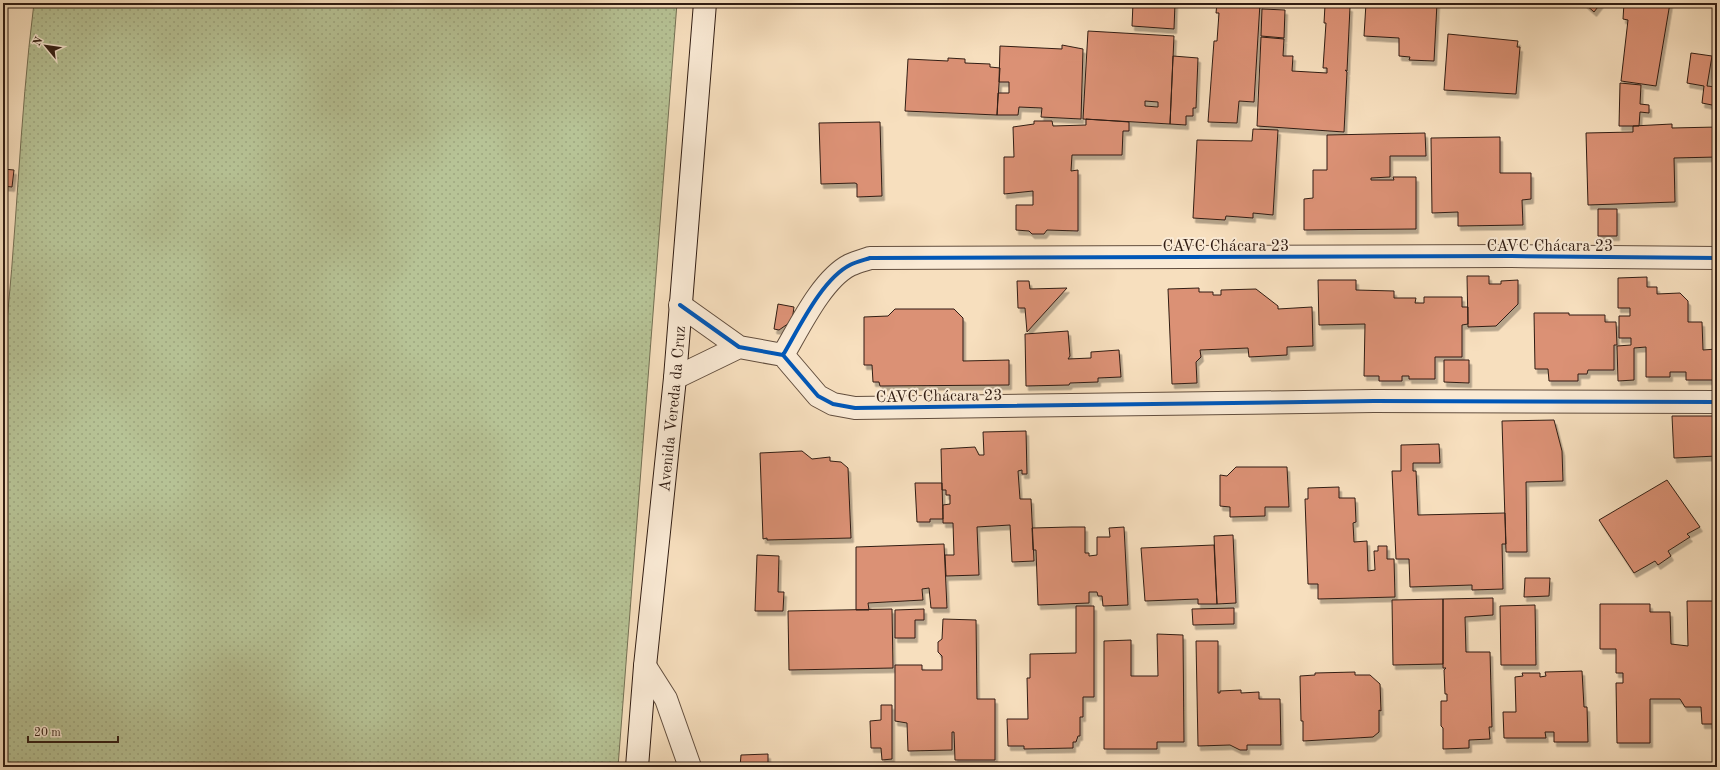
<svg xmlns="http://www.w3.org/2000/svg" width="1720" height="770" font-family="'Old Standard TT',serif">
<defs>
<pattern id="grass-dots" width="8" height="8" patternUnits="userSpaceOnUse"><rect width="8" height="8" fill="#b7c396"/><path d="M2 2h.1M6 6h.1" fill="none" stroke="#9ea780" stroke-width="1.8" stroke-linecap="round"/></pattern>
<filter id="shadow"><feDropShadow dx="2.5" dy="4.5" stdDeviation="0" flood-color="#0004"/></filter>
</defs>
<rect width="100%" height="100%" fill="#f7dfbe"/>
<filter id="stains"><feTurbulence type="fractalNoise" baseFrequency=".005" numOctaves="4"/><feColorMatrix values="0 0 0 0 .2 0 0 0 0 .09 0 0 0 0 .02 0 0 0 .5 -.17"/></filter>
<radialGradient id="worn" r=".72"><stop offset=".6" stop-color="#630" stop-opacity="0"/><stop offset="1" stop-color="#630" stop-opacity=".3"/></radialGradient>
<!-- grass -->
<path fill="url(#grass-dots)" stroke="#747054" d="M34,3H677L618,767H3V358C17,240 19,121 34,3Z"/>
<!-- building -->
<path fill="#db9174" stroke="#311d13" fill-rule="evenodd" filter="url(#shadow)" d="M1133,3H1175L1174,29L1132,26Z
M1217,3H1260L1254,102L1239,101L1237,123L1208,122L1214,41H1217L1219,13H1216Z
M1366,3H1437L1434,61L1409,60L1410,57L1399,56V38L1364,36Z
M1584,3H1601L1594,12Z
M1624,3H1670L1656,86L1621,81L1628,20L1623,19Z
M1325,5L1350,7L1347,71L1345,70L1347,72L1344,132L1257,126L1261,37L1284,39L1283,56H1293L1292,71L1327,73V68H1323L1326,23H1324Z
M1262,9L1285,10L1284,38L1261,36Z
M1088,31L1174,36L1170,124L1083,119ZM1145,101L1158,102V107L1145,106Z
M1448,34L1518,41L1517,47H1520L1516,94L1444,90Z
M1062,45L1083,49L1081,119L1041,117L1042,108L1019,107L1018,115H997L998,93H1009V82H999L1000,46L1062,49Z
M1691,53L1712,56L1707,86L1717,87V106L1702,103L1704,86L1687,83Z
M1173,56L1198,58L1196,108H1193V116H1186V125L1170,124Z
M948,58L965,59V63L990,64V67L1000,68L997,115L905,111L908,59L948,61Z
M1620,83L1641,85L1640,104L1649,105V113L1640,112L1639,126H1619Z
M1086,119L1129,122V131H1123L1122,155H1072L1071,171L1078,170V231L1047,230L1044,234H1032L1029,231L1016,230V205H1033V191L1004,194V157H1014L1013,127L1034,124V121H1052L1053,126L1086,125Z
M880,122L882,196L857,197V184L855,183L821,184L819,123Z
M1672,124V128L1717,127V157L1674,158L1675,202L1588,205L1586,133L1633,132V126Z
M1253,129L1278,130L1273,215L1253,213V218L1226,216L1225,220L1193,218L1197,140L1252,141Z
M1425,133L1426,156H1390V177L1371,178V180H1394L1393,177H1416V229L1304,230V199L1313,198V170H1327V135Z
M1500,137V173H1531V199L1522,200L1523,225L1458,226V212L1432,213L1431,138Z
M3,169L14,170L12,187L3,186Z
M1598,209H1617V236H1598Z
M1467,276H1489V284H1501V281L1518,280V304L1496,326L1468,327Z
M1647,277V287H1657V294L1680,293L1688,301V322H1702L1703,350L1717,349V380H1686V372H1670V377H1646V347L1634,348V380L1618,381L1617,346L1631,345V338H1619V316H1630V308H1618V278Z
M1318,280H1356V290L1394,291V298H1416L1415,303H1424V297H1462V307H1468V324L1462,325V357H1435V379H1409V376H1402V381H1379V376H1364L1365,324L1319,325Z
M1017,281H1029L1030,289L1067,288L1027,332L1025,308H1018Z
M1199,288V292H1213V295H1221V290L1256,289L1278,306V309L1312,307L1313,346L1287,347V355L1249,357L1248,348L1200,350L1201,357L1196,362L1197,383L1172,384L1168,289Z
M778,304L794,307L792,321L779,330L774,329Z
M895,309H954L963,318V361L1009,360V385L880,386L879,382H873L872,365H864V317L888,316Z
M1534,313H1569V315H1605V322H1616L1617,345H1614V370H1588L1587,374H1578V381H1549L1548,369H1535Z
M1068,331L1070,356L1068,359L1091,358V352L1119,350L1121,377L1098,378V382L1070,383L1069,385L1026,386L1025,334Z
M1444,360H1469V383L1444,382Z
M1672,416H1717V456L1674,458Z
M1554,420L1562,451L1563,481L1526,482L1527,552H1506L1502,421Z
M1026,431L1027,474H1022V470L1018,471L1020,499H1031L1034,561L1012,562L1010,525L977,527L979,575L946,576L945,555H954L953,523H943V505L950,504V495H946V490H942L941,449L975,447L979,455H984L983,432Z
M1439,444L1440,463H1413V471H1416L1418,515L1505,513L1506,544H1502L1503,589L1472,590V585L1410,587L1409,559H1396L1392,471H1401V445Z
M802,451L812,459L830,457V461L841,462L848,468L851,538L767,540V538L763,539L760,453Z
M1236,467H1287L1289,507H1265V516L1230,517V507L1220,506V475L1227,476Z
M1667,480L1700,527L1687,534L1690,537L1668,551L1671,556L1658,565L1655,561L1634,573L1599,520Z
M915,483H942L943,519H930V522H917Z
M1339,487V498H1355L1356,522L1353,523L1354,542L1367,541L1368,571L1375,570L1374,551H1378V546H1387V559H1394L1395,597L1318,599V584H1308L1305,499H1308V488Z
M1071,527H1085V553H1089V556L1097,555V537H1110L1109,528L1124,527L1128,605L1103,606L1102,596H1098L1097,592H1089V603L1038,605L1036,550H1033L1032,528Z
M1233,535L1236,603L1217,604L1214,536Z
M944,544L947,608H931L929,588L922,589L923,600L868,603L869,610H856V547Z
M1214,545L1217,604H1198V599L1145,601L1141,548Z
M757,555L779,556L778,592H784L783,611H755Z
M1525,578H1550L1549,596L1524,597Z
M1493,598V615L1465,617L1466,652H1490L1492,727H1489L1490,739L1469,740V748L1443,749V728L1441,726V701H1447V694H1445L1444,670L1446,668H1443V599Z
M1443,599V664L1393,665L1392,600Z
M1687,601H1717V724H1702L1701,707H1685L1680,699H1650V743H1617L1616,683H1623V673H1616V649H1600V604H1650V612H1670L1671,644L1688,646Z
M1535,605L1536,665H1501L1500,606Z
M1076,606H1094V697H1083V717H1080V736H1078L1076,742H1073V748L1024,749V746H1008L1007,719H1028L1027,678H1030V654L1076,653Z
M1234,608V624L1193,625L1192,609Z
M892,609L893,668L789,670L788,611Z
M924,609V620H915V638H895V610Z
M943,619L976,620L977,699H995V760H955L954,732H952V750L908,751L907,723L895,721V665H922V670H942V656L938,652V642L942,639Z
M1157,634L1183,635L1184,742H1157V749H1104V641L1131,640V676H1158Z
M1196,641H1218V693H1220V691L1241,690V693L1259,692V699H1280L1281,745H1247V750H1240L1230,745L1198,746Z
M1582,671L1584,707H1587L1588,742H1554V732H1545L1546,738H1504L1503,712H1516L1515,677L1523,676L1522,673H1540V677L1546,676L1545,672Z
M1355,672V675H1370L1380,684L1381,711L1379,710V732L1373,737L1303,741V721H1301L1300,676L1315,675V673Z
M881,705H892V759L882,760L881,748H871L870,721L881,720Z
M768,754V767H740L741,755Z"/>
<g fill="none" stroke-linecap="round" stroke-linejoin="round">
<!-- street casing -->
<g stroke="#624e3e" stroke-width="24">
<path id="street" d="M680,305L739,347L783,355L818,396L833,404L855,408L1374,401L1717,402
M783,355C799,328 822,279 850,265C856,262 864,260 870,258L1511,256L1717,258
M675,378L739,347
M645,666L666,699L690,767"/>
</g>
<!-- secondary casing -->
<g stroke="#311d13" stroke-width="24">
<g id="secondary">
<path id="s1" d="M637,767L645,666L675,378L705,3"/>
</g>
</g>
<!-- street -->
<use href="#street" stroke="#faead5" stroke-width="22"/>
<!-- secondary -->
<use href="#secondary" stroke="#faead5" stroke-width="22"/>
<!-- cycleway casing -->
<g stroke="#faead5" stroke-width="6">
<path id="cycleway" d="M680,305L739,347L783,355L818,396L833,404L855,408L1374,401L1717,402
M783,355C799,328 822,279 850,265C856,262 864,260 870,258L1511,256L1717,258"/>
</g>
<!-- cycleway -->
<use href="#cycleway" stroke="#0057b8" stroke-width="4"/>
</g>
<g text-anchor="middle" stroke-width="4" stroke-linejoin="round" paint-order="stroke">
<!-- street labels -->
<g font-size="16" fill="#311d13" stroke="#faead5">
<text x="1226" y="251">CAVC Chácara 23</text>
<text x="1550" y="251">CAVC Chácara 23</text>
<text transform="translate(939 395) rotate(-1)" y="6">CAVC Chácara 23</text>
<text dy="6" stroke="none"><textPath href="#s1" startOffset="360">Avenida Vereda da Cruz</textPath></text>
</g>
</g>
<!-- margin -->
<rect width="1720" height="770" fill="none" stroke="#f7dfbe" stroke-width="16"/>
<rect x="4" y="4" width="1712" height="762" fill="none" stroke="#311d13" stroke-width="2"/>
<rect x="8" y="8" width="1704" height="754" fill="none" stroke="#311d13"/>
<!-- north arrow -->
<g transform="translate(46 46) rotate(299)" stroke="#faead5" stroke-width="3" paint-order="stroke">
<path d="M0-3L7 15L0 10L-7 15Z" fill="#311d13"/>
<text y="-6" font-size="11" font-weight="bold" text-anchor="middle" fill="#311d13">N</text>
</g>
<!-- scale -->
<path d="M28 736v6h90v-6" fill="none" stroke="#311d13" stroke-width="2"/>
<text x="34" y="736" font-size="12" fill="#311d13" stroke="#faead5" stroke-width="3" paint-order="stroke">20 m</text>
<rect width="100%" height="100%" filter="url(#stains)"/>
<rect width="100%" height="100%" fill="url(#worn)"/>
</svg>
